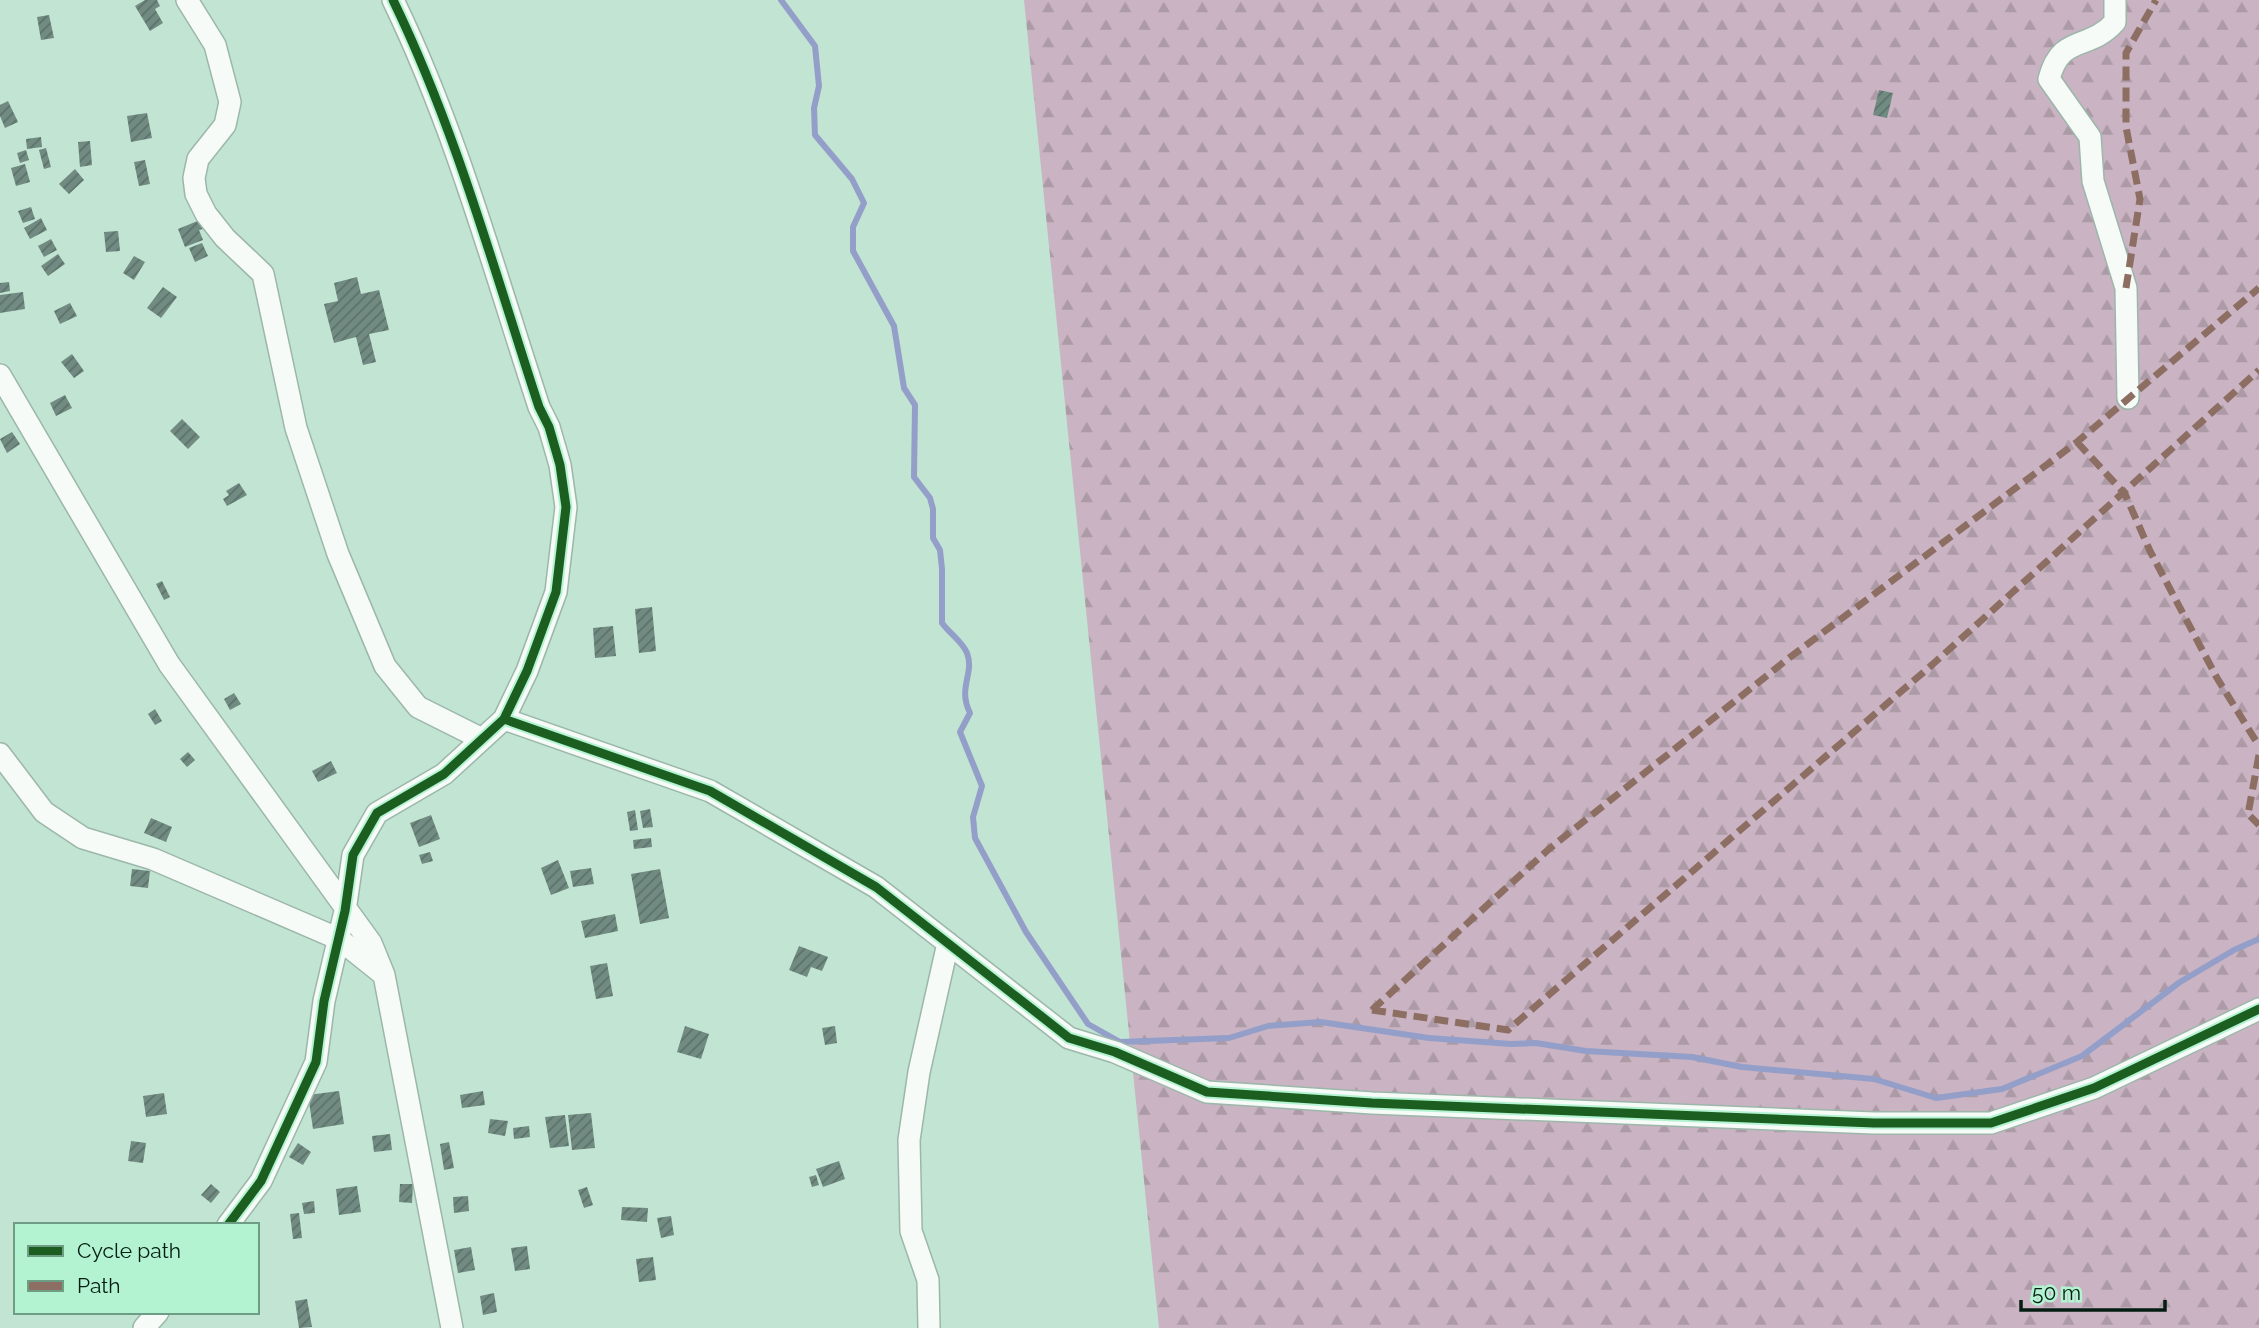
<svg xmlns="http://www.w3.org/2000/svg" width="2259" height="1328" font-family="Raleway,sans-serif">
<defs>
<pattern id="forest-firs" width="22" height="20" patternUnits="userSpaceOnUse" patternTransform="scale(1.75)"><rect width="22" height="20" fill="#cab3c3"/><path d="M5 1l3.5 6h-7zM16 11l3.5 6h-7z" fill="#ac9aa6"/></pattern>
<pattern id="building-hatch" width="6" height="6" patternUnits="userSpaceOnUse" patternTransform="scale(1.75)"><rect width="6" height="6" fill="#718b82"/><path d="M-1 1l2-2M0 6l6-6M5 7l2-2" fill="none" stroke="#5b7169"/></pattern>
</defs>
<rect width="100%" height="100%" fill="#c2e4d3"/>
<!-- forest -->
<path fill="url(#forest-firs)" d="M1024,0H2259V1328H1159Z"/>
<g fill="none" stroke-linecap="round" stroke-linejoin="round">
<!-- stream -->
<path stroke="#939fc9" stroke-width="6" d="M781,0L815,46L819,86L814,108L815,135L852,179L864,203L853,227V251L894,326L904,388L915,405L914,477L930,498L933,509V538L940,550L942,569V623C950,634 962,641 967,653C975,674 957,687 970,713L960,732L982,786L973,817L975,838L1026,932L1088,1024L1120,1042L1229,1038L1268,1026L1321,1022L1429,1038L1511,1044L1536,1043L1586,1051L1692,1057L1742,1067L1874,1079L1936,1098L2002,1089L2082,1056L2180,982L2234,950L2259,939"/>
</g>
<!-- building -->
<path fill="url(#building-hatch)" d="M145,0H157L160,6L155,9L163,23L150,31L135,6Z
M49,15L54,38L41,40L37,17Z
M1879,90L1893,93L1887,118L1873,115Z
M8,101L18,122L5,128L0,116V105Z
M147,113L152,138L131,142L127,116Z
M41,137L42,147L27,149L26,139Z
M90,141L92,165L80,167L78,142Z
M46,148L51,167L44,169L39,150Z
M26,150L29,160L20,163L17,153Z
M145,160L150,184L139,186L134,162Z
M25,164L30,182L16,186L11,168Z
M75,169L84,180L69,194L59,184Z
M31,207L35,219L23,223L18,211Z
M41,218L47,230L30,239L24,228Z
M200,220L203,229L199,230L203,240L185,247L178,229Z
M118,231L120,251L106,252L104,232Z
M51,239L57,250L44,257L38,246Z
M202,243L208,256L195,262L189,248Z
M58,254L65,264L48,276L41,266Z
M134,256L145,262L134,280L123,273Z
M357,277L361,294L379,290L389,330L369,334L376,362L363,365L356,337L334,343L324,304L338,301L334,283Z
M9,282L10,291L0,293V283Z
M163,287L177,297L161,318L147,308Z
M23,292L25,309L0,313V295Z
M70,303L77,316L60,324L54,311Z
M72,354L84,371L74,378L61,362Z
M65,395L72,408L56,416L50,403Z
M182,419L200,437L188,449L170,431Z
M12,432L20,444L7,453L0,439Z
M239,483L247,495L227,506L223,499L229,495L226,491Z
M162,581L170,597L164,600L156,584Z
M652,607L656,651L639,653L635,609Z
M613,626L616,656L595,658L593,628Z
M234,693L241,704L230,710L224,699Z
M155,709L162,721L155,725L148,714Z
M188,752L195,760L187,767L180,759Z
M331,761L337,773L318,782L312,771Z
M650,809L653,827L643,828L640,811Z
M635,810L638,830L630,831L627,812Z
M431,815L440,839L419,847L410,823Z
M151,818L172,827L166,842L144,833Z
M651,838L652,847L634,849L633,840Z
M430,852L433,861L422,864L419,855Z
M558,860L569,888L551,895L541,868Z
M591,868L594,884L573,887L570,871Z
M132,869L150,871L148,888L130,886Z
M660,869L669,918L640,924L631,874Z
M615,914L618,931L585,938L581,921Z
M799,946L828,957L822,971L811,967L807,977L789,970Z
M607,963L613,996L596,999L590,966Z
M685,1026L709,1034L701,1059L677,1052Z
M835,1026L837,1043L825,1045L822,1028Z
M339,1091L344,1124L313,1129L308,1095Z
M483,1091L485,1105L462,1108L460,1095Z
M164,1093L167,1114L146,1117L143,1096Z
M591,1113L595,1148L572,1150L568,1115Z
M565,1115L569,1146L550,1148L545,1117Z
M490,1119L508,1121L505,1136L488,1133Z
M529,1126L530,1137L514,1139L513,1128Z
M390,1134L392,1150L374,1152L372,1136Z
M131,1141L146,1143L143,1163L128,1161Z
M449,1142L454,1168L444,1170L440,1144Z
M298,1143L311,1152L303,1165L289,1157Z
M839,1161L845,1179L823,1187L816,1169Z
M816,1175L819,1185L812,1187L809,1177Z
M211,1184L220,1192L211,1203L201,1195Z
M400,1184H413L412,1203L399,1202Z
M357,1186L361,1212L339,1215L336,1189Z
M587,1187L593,1205L584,1208L578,1190Z
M468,1196L469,1211L454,1213L453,1197Z
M314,1201L315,1213L304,1214L302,1203Z
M622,1207L648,1208L647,1222L621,1220Z
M299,1213L302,1238L293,1239L290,1214Z
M671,1216L674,1235L661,1238L657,1218Z
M527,1246L530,1269L515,1271L511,1248Z
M471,1247L475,1270L458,1273L454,1250Z
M653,1257L656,1280L639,1282L636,1259Z
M494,1293L497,1312L483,1315L480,1296Z
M307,1299L312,1327L299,1328L295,1301Z"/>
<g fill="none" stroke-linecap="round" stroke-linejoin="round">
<!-- minor casing -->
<g stroke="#9cb7aa" stroke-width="24">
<path id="minor" d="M187,0L215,45L230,102L225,125L198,159L194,178L196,194L206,214L225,238L263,274L296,428L338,554L385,666L418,707L482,739
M2115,0V22C2088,52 2061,33 2049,79L2090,137L2093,181L2126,288L2128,398
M0,375L169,664L371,943L384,975L452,1328
M504,719L710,791L876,887L1069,1038L1115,1052L1207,1092L1372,1103L1874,1123H1991L2094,1088L2259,1009
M0,754L44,812L83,838L153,859L339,939L384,975
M228,1225L261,1181L316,1062L324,1001L345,911L353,855L377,813L444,774L504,719L527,671L556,592L566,507L560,465L549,427L539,407C494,270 456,130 393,0
M144,1328L158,1312
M929,1328L928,1280L911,1231L909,1140L919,1072L948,943"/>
</g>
<!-- minor -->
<use href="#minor" stroke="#f6fbf8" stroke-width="21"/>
<!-- quiet -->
<path stroke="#8d6e63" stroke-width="7" stroke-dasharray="14 7" stroke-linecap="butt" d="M2126,288L2140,199L2126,127V53L2156,0
M2077,442L2125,494L2150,551L2217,678L2259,746
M2259,755L2248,814L2259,825
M1372,1010L1549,849L1789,658L2077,442L2259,288
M1372,1010L1508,1030L1933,664L2259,370"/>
<!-- cycleway casing -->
<g stroke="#b3f3d2" stroke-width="13">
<path id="cycleway" d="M504,719L710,791L876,887L1069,1038L1115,1052L1207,1092L1372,1103L1874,1123H1991L2094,1088L2259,1009
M228,1225L261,1181L316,1062L324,1001L345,911L353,855L377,813L444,774L504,719L527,671L556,592L566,507L560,465L549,427L539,407C494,270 456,130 393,0"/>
</g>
<!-- cycleway -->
<use href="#cycleway" stroke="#1b5e20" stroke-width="9"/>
</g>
<!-- legend -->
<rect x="14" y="1223" width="245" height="91" fill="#b3f3d2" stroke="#6d9d85" stroke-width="2"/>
<rect x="28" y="1246" width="35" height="10" fill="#1b5e20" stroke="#6d9d85" stroke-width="2"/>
<text x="77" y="1258" font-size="21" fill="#041d12">Cycle path</text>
<rect x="28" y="1281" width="35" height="10" fill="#8d6e63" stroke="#6d9d85" stroke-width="2"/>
<text x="77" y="1293" font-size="21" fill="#041d12">Path</text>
<!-- scale -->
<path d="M2021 1300v10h144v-10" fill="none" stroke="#041d12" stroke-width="3.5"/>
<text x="2032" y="1300" font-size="21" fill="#041d12" stroke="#b3f3d2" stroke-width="5" paint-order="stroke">50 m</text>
</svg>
